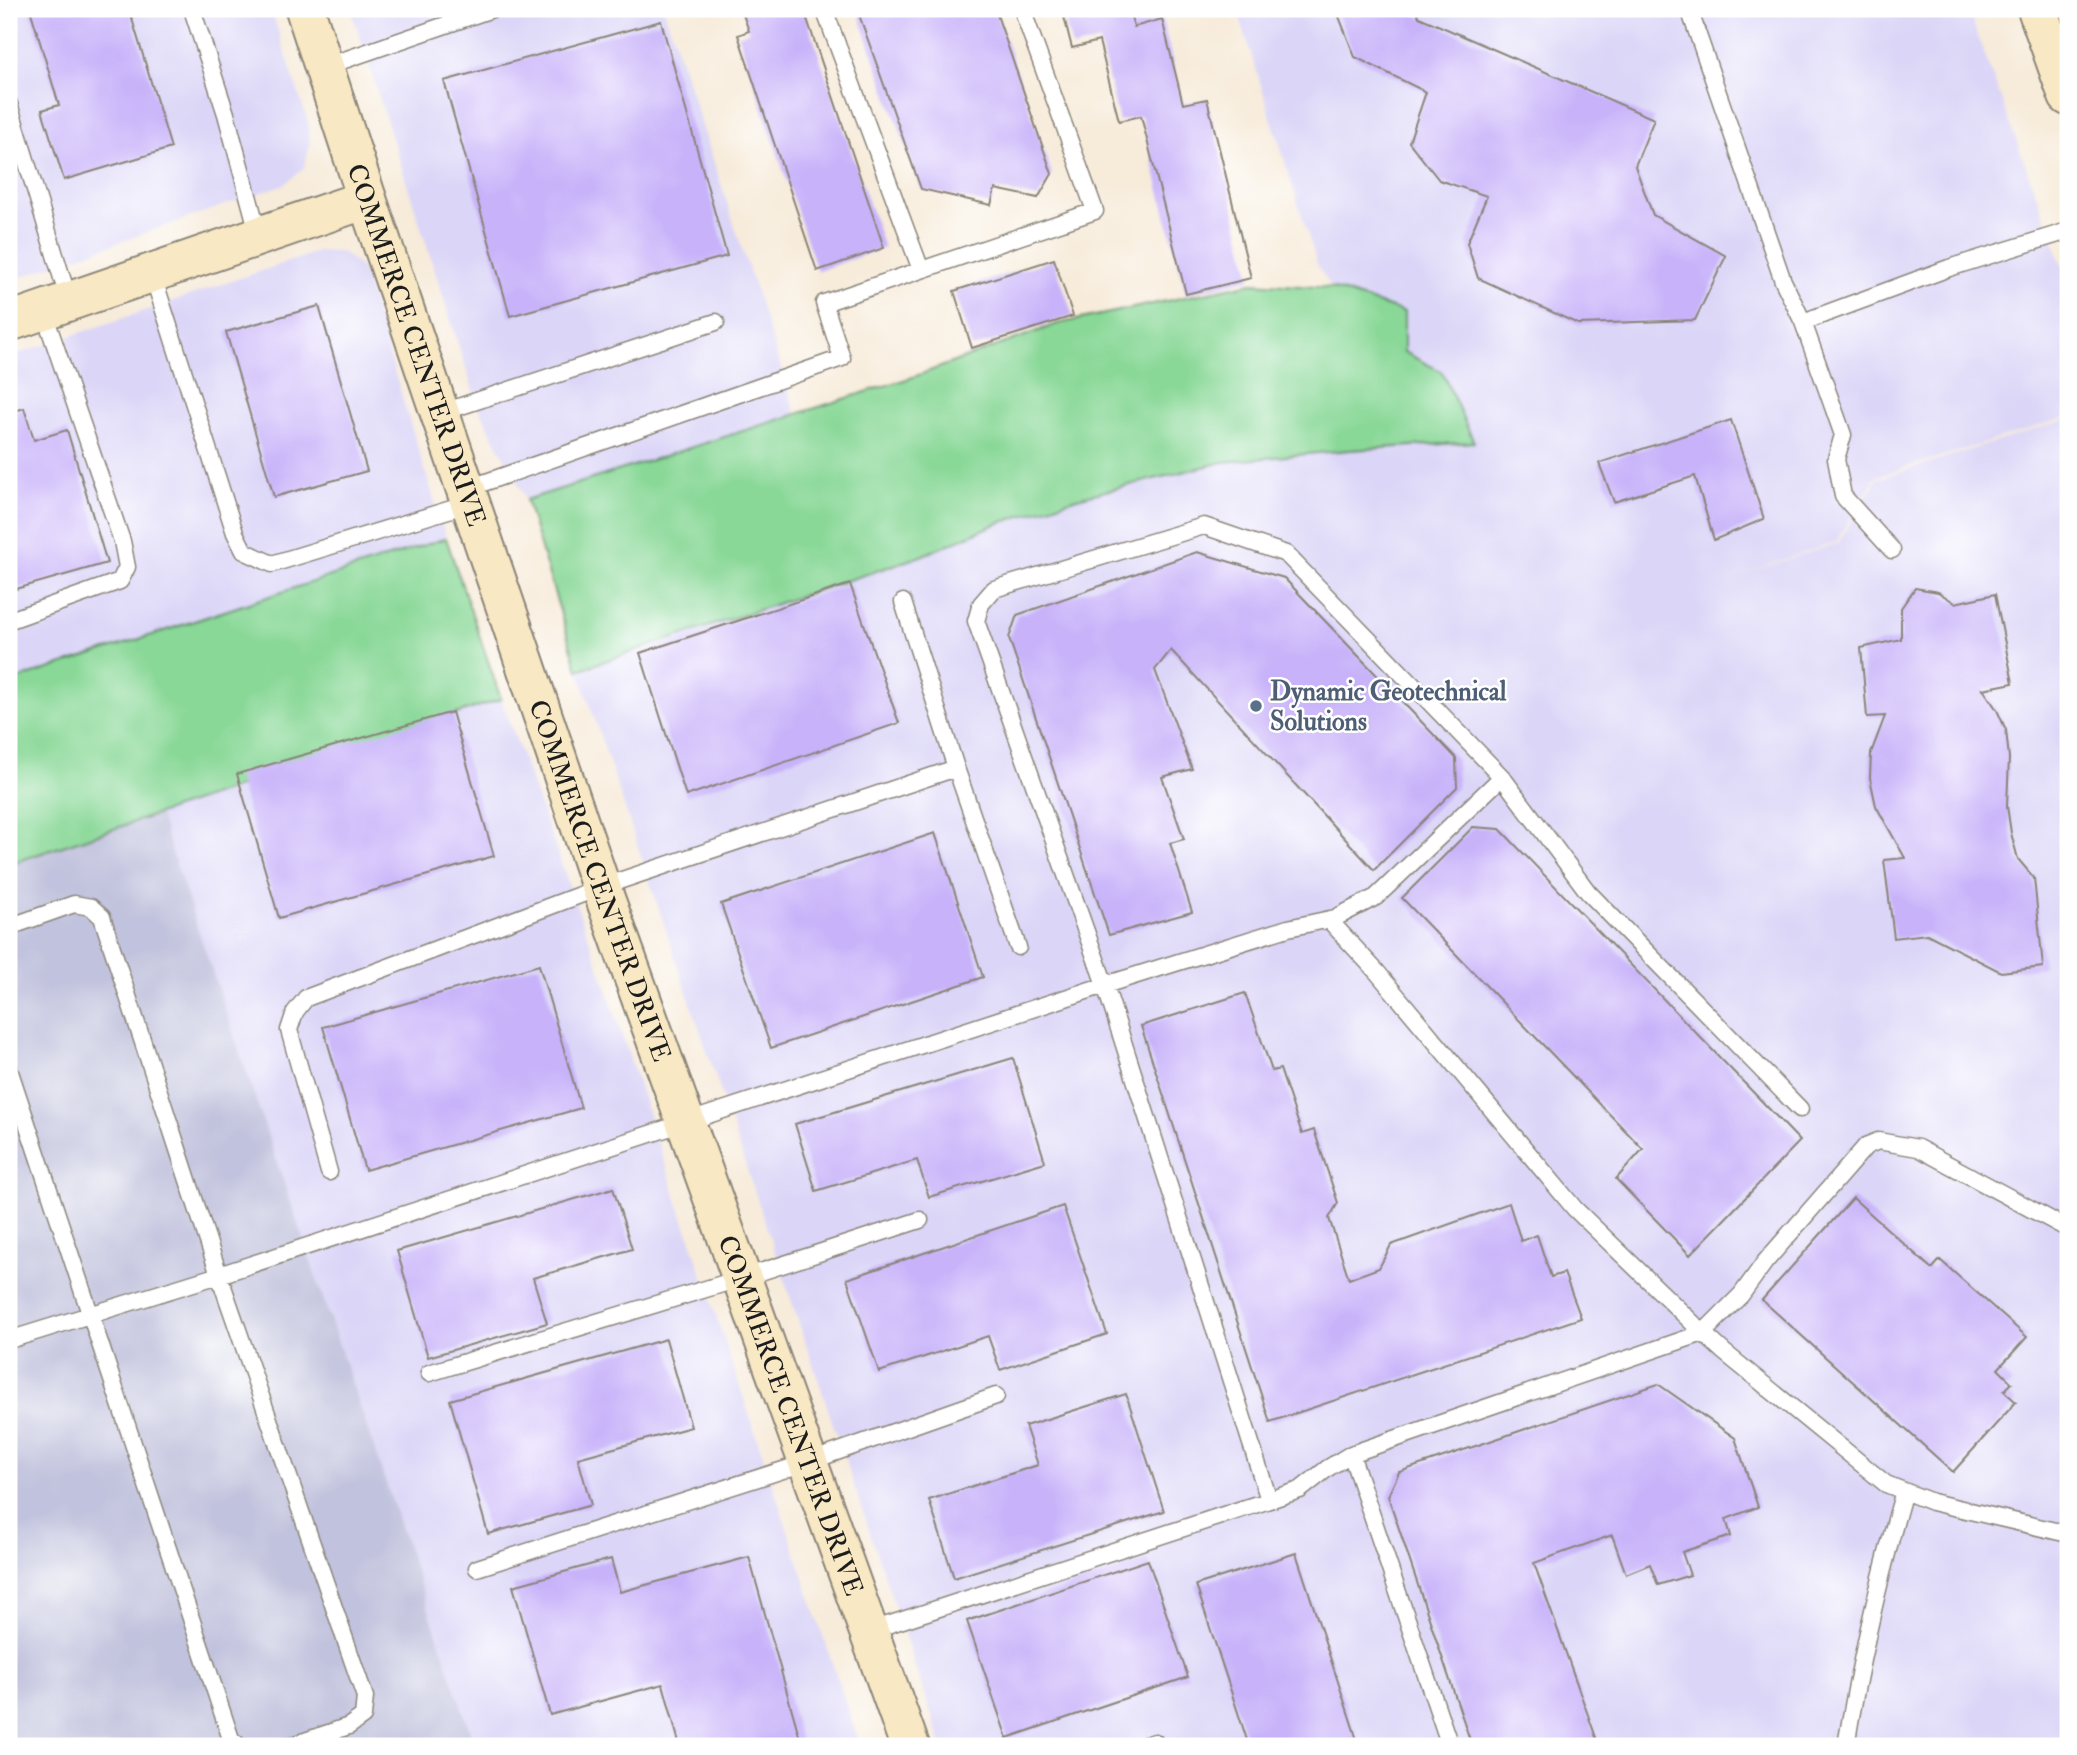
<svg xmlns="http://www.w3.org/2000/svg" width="2077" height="1755" font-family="'IM FELL Double Pica',serif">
<rect width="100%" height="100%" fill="#fff"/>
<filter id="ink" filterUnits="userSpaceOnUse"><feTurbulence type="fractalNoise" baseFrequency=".0143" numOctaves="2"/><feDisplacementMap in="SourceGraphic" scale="14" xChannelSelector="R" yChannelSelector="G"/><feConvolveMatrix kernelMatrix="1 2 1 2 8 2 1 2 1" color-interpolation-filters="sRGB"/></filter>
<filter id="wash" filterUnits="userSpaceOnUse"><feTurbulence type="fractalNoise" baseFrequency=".00686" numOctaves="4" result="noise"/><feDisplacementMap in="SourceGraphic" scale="28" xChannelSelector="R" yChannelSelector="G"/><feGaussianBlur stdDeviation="1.57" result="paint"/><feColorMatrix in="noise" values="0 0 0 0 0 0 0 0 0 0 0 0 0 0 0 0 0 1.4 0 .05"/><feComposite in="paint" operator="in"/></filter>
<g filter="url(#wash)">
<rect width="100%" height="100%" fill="#f7ebd9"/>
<!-- built -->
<path fill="#dbd6f7" d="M9,9H271L308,122L310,145L304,168L285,184L9,281Z
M351,9H664L796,414L526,500L478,406Z
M1237,9H1968L2068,281V417L1876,477L1836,542L1726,579L1838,543L1877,479L2068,419V1734L2066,1746H942L578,670L921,557L996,524L1077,498L1223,462L1350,450L1474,442L1442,372L1404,352V312L1332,288L1318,267Z
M320,251L342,252L362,268L446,538L9,682V357Z
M501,699L601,972L860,1746H475L159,814Z"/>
<!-- industrial -->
<path fill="#c1c2dd" d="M159,814L475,1746H9V864Z"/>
<!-- green -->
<path fill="#89d897" stroke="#527a5a" stroke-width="2" d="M1252,283L1332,288L1404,312V352L1442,372L1474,442L1350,450L1223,462L1077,498L996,524L921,556L578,670L526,500L916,376L1057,324Z
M446,538L501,699L9,864V682Z"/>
<g id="blocks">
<!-- building -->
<path fill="#c8b2f9" d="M30,9H129L171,148L64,180L42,110L59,105Z
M741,9H799L801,14L805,13L884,248L817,271L738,35L749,31Z
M857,9H995L1052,174L1038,198L995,189L991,205L921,189Z
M1062,9H1129L1134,27L1162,19L1183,104L1207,99L1251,278L1186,294L1141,116L1119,121L1099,41L1072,48Z
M1336,9H1416L1419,17L1654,119L1635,166L1653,215L1726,256L1695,320L1578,324L1478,278L1467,243L1487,196L1439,180L1409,142L1426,92L1355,57Z
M661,21L727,256L510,316L444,81Z
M1054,259L1073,316L972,348L954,291Z
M319,306L367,471L274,497L226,332Z
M24,408L34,440L67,430L107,563L9,591V413Z
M1731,420L1764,519L1714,540L1695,476L1614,502L1599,463Z
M1197,552L1284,578L1456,758L1457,787L1374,870L1171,650L1155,670L1192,769L1162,777L1184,839L1170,843L1192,912L1109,935L1009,638L1017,615Z
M850,584L899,723L686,796L640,653Z
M1915,588L1938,592L1955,603L1995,594L2013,683L1983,689L1997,710L2006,730L2009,758L2007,806L2011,833L2018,859L2034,878L2043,967L2001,972L1927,934L1894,938L1884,860L1905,858L1876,806L1870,778L1871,753L1885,716L1867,717L1861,648L1901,639V608Z
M452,712L494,856L279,918L237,774Z
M1473,827L1500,829L1800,1141L1690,1255L1616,1179L1643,1149L1402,898Z
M935,833L983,977L771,1048L721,904Z
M539,965L581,1108L365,1170L323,1027Z
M1245,993L1272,1071L1280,1069L1302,1134L1314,1130L1338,1203L1329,1218L1349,1279L1379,1268L1391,1245L1509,1203L1521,1241L1537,1235L1551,1277L1564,1273L1581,1318L1270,1422L1141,1026Z
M1013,1058L1045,1162L929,1197L917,1160L816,1191L795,1124Z
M613,1188L632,1249L533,1278L547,1323L428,1357L397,1251Z
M1853,1198L1932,1269L1940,1260L2027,1337L1998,1369L2012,1383L2004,1391L2016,1402L1953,1472L1762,1300Z
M1063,1206L1107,1334L1000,1370L988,1336L879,1372L847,1279Z
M666,1339L691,1427L578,1458L591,1505L488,1534L450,1400Z
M1658,1384L1735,1438L1758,1507L1726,1519L1731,1536L1682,1552L1690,1575L1658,1585L1650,1564L1626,1574L1612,1535L1534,1563L1599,1746H1472L1388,1496L1399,1472Z
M1126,1394L1164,1511L954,1578L929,1500L1038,1465L1025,1426Z
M1296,1553L1359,1746H1249L1196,1585Z
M749,1557L802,1746H680L663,1684L550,1715L513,1586L611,1559L620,1592Z
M1148,1560L1188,1677L1007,1738L967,1621Z"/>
</g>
</g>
<g filter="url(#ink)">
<use href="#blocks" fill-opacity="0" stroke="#8a847a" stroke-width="2"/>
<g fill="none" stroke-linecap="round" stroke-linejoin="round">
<!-- lane casing -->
<g stroke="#8a847a" stroke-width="19">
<path id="lane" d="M192,9L226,114L259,236
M824,9L921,270
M1689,9L1783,281L1803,322
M324,67L492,9
M9,104L69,301
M152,273L235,533L244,551L272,564L471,503
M440,413L716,322
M466,489L842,358L824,303L1095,211L1022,9
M1892,550L1843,496L1836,459L1843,435L1803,322L1949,268L2068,231
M903,602L956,768L1018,947
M9,618L13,619L120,581L127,567L122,541L43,310
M1329,920L1377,972L1575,1209L1703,1333L1741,1295L1765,1262L1866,1146L1878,1141L1918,1148L2068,1229
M9,927L74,904L91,907L102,917L219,1275L365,1697L363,1716L349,1726L290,1746
M9,1069L231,1739L239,1746
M329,1172L289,1030L295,1012L306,998L601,887L956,768
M9,1340L219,1275L1105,985L1288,928L1335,918L1376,897L1502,777
M429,1373L742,1278L920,1220
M1269,1500L1105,985L976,621L981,604L994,589L1204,526L1286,554L1502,777L1588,892L1800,1109
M477,1568L808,1462L996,1396
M869,1631L1300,1490L1328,1468L1351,1454
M1142,1746L1155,1742L1157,1746
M1450,1746L1351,1454L1703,1333L1724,1352L1886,1484L1932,1502L2068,1534
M1846,1746C1860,1660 1880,1575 1904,1491"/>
</g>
<!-- secondary casing -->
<g stroke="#8a847a" stroke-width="42">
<g id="secondary">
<path id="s1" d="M305,9L367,199L601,887L910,1746"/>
<path d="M2037,9L2068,96"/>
<path d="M9,322L367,199"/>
</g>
</g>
<!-- lane -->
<use href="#lane" stroke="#fff" stroke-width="16"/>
<!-- secondary -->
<use href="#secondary" stroke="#f8e8c3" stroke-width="38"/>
</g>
</g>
<!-- markers -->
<circle fill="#5c6f8a" stroke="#fff" stroke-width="2.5" cx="1256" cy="706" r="7"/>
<g text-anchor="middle" stroke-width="5" stroke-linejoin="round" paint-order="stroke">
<!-- street labels -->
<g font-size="26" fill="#1c1c1c" stroke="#fff">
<text dy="9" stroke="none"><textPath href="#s1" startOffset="354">COMMERCE CENTER DRIVE</textPath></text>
<text dy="9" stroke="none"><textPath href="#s1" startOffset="920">COMMERCE CENTER DRIVE</textPath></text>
<text dy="9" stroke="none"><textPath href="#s1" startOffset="1488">COMMERCE CENTER DRIVE</textPath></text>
</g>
<!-- service labels -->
<g font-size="26" font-weight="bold" fill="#4e5e75" stroke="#fff" text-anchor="start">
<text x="1270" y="700">Dynamic Geotechnical<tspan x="1270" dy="30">Solutions</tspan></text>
</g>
</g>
<!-- margin -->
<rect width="2077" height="1755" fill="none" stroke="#fff" stroke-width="35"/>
</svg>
